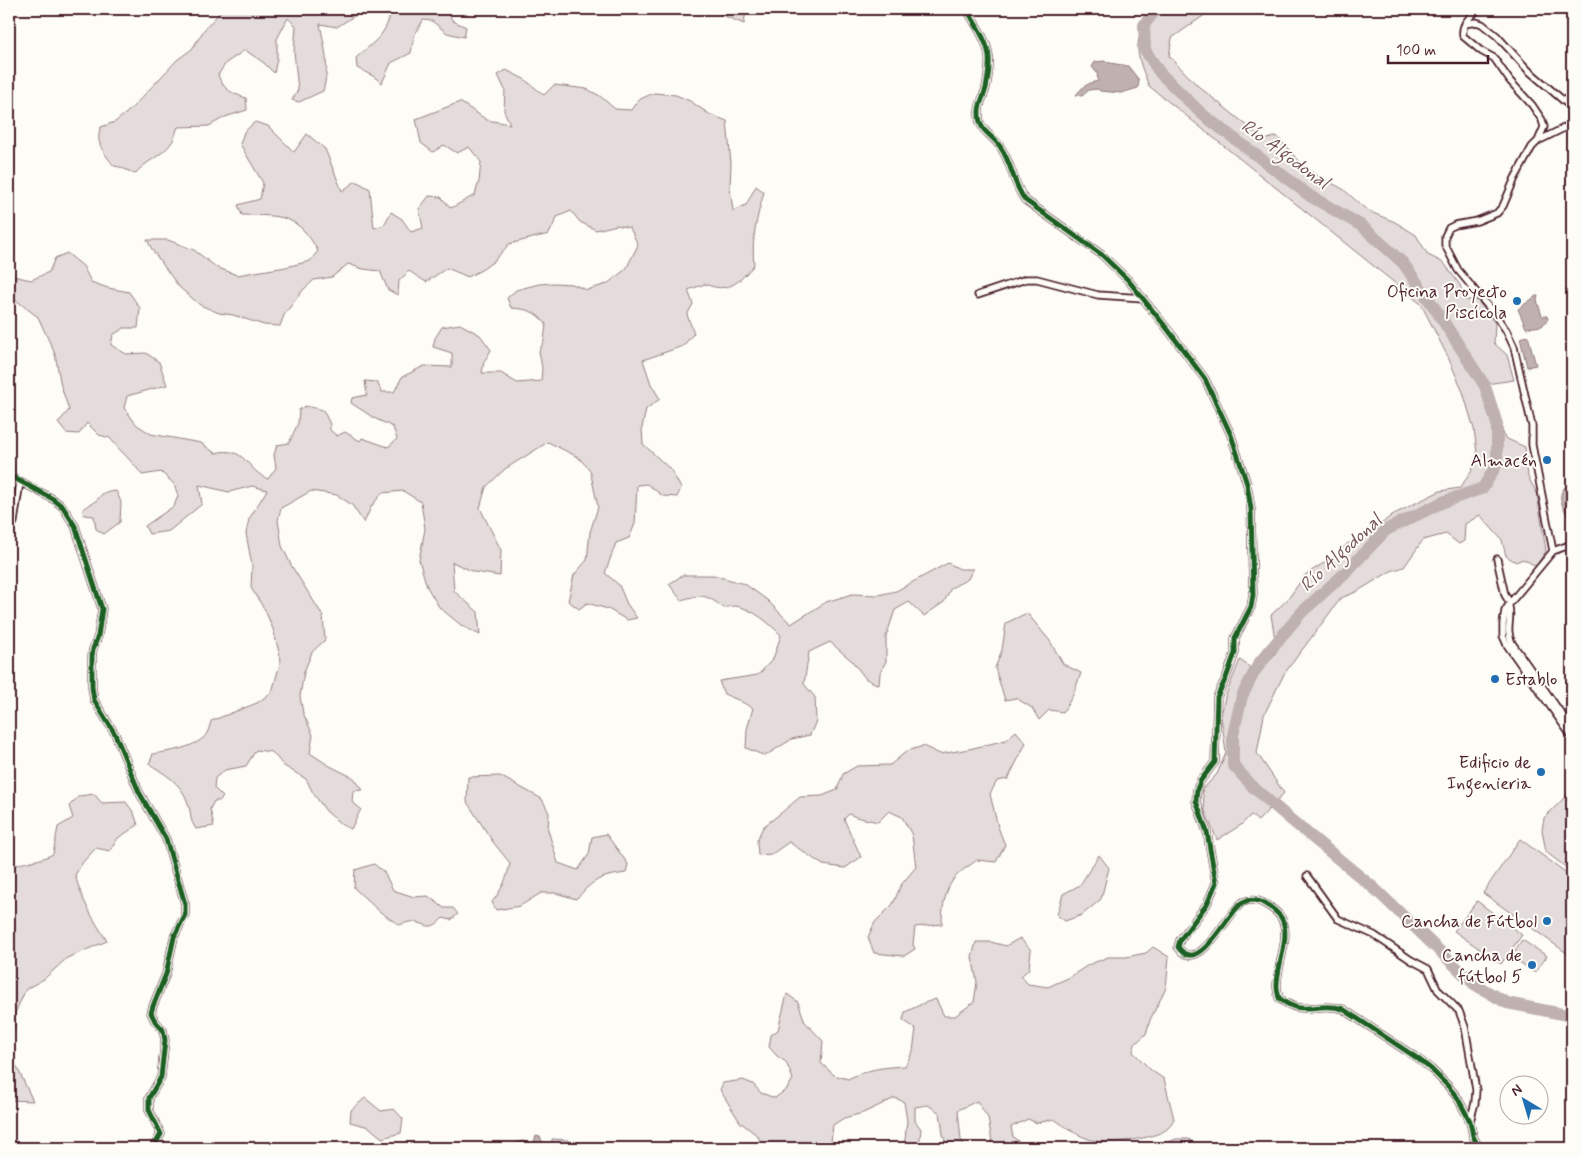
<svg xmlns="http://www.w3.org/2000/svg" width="1581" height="1157" font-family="Mynerve,sans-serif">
<rect width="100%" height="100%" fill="#fdfcf7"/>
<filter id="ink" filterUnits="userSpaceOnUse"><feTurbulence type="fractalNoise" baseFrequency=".02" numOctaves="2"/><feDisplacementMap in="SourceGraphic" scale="10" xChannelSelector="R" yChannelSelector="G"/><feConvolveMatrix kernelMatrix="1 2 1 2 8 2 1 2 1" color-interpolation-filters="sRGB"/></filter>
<g filter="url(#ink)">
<!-- green -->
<path fill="#e3dcda" stroke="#967e82" d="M223,9H365L337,27L320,24C325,49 330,66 323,91L299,102L292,100L298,90L294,51L296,26L288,18L277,39V59L274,73L264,63L245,50L226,63L218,75C224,90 231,93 246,98L247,110L225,117L209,126L178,127C176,131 175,138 172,142C163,156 145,161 135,174L120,167L114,166C105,154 94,143 101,127L115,122L130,110L177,60L192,49L204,30Z
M391,9H445L453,21L466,27L464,37L447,33L432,21L423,20L414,36L411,53L391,63L382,83L373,76L357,68L356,58C374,41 387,36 391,9Z
M705,9H746L744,24L710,10Z
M1160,9H1213L1172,38L1169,56L1198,86L1265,140L1277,136L1297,159L1314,174L1343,189L1368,211L1395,222L1416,235L1428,255L1444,263L1460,285L1465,300H1477L1495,323L1494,343L1507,355L1514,380L1486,384L1505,438L1525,447L1528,477L1537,493L1546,551L1536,566L1523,559L1516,562L1506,556L1502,540L1480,515L1465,524L1464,541L1459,544L1446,534L1423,540L1404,567L1391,571L1356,592L1341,598L1284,674L1264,715L1257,753L1284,793L1258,821L1251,815L1241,825L1217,840L1205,811L1202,790L1217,774L1226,753L1221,716L1225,697L1240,660L1259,674L1277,651L1271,615L1288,599L1305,575L1333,557L1347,544L1368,535L1392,515L1440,491L1460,488L1471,472L1477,453L1474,429L1463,392L1448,357L1421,304L1149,86C1139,61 1130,42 1149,20C1152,15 1155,12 1160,9Z
M506,70L524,79L544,95L554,85L587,89L600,96L615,109L631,110L638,100L654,93L676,95L690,101L709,114L727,121L731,164L730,188L733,211L746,205L756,186L764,192C757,218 751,238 754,265C739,282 729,294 705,284L688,290L693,304L687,315L694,333L683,346L643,360L651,384L660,399L646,409L642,428L643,444L671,470L681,488L677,497L663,496L647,484L637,485L635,524L629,538L616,543L605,573L619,585L627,604L637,618L627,620L608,609L587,603L579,609L568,601L574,575L587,560L590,532L598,507L590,470L578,457L548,442L505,469L486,487L480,508L501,550L500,576L474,572L452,562L454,591L478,612L480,635L462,626L439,607L427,587L419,560L425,529L421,502L403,491L382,493L371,507L364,523L352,505L337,495L311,491L281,508L278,520L282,546L291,565L323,616L325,640L312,652L304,672L300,696L303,713L313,735L310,753L328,765L354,778L363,790L353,791L352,802L361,809L351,829L342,825L326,811L313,793L306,779L284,766L272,752L256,750L246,766L225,770L215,778L214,788L223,797L219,801H214L210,809L214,826L196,829C189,818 192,818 189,807C184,785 167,775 149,764L153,754C167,752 200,747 207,733C209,729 210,725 211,721L257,703L272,692L281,660L273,629L265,610L251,588L252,565L246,534L249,519L267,490L252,486L229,492L199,485L202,504L169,531L149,534L145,526L174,506L178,496L174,484L161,472L142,475C133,461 120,452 110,438L99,435L87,423L79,434L66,433L58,423L69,410L61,386L55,354L38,317L9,295V275L31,280L49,272L55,258L67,253L83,266L91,282L108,288L129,292L140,308L138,328H124L113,335L111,345L126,354L146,353L159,362L167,385L127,396L124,408L137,425L151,434L201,443L215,453C246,445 247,471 268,479L276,468L274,455L277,445L289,443L298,423L299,410L306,406L323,410L330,424V430L337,436L345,432L360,441L362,438L388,447L397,439L393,427L374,418L351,403L352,398L367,395L365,381L377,382L382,392H394L402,377L424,366L452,367V353L433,347L435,338L442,327L460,324L480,335L491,350L484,362L482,373H501L517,383L541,381L542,368L539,351L544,341L546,324C535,311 528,309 511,308L507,298L516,290L539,284L555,283L572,284L587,290L607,284L626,269L638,245L630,228L617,225L596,230L580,222L571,211L557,217L549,234L509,244L494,261L483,269L468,277L447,268L426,282L409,271L399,281L398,295L388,290L380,271L363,269L348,264L332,277L314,280L303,290L284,315L280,326L264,325L233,315L219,313L200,305L179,287L153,251L147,240H168L194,250L216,267L237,275L286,267L310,261L318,251C297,213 281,216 242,215L238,205L260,199L263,183L240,144L244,132L255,122L268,126L294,152L307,134L325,149L342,191L356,181L370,189L374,228L384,225L391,212L402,219L411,232L423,228L419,209L429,196L441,197L451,208L475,195L479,181L481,162L469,147L457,153L444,145L433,152L421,143L416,119L460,102L487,120L510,124L504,111L505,90L498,75Z
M116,491L121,502L120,522L104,534L96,529L94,516L84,515L83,509L97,500L103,493Z
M948,563L960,569H973L968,579L951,588L944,602L924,616L909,602L895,610L886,637V661L880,673L879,685L866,679L852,661L830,642L809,652L804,684L815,697L816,721L810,735L792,739L765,756L746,748L747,729L753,708L738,700L724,694L719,681L758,675L773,659L781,635C769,623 753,609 736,606C732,606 727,607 724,608C705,594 703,594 681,600L669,584L683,575H713L745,584L767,600L791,624L826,602L852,594L878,595L896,591Z
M1027,613L1050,641L1063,664L1081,673L1073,695L1063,712L1049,710L1039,720L1032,708L1016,698L1005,700L995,668L1002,650L1006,623Z
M1016,731L1026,743L1008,779L997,781L990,794L998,827L1005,845L996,862L977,860C971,865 963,869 957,875C945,887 942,908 942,924L915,927L913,944L915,949L904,956L874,953L868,937L875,922L893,904L901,885L916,867L912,835L902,817L889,811L878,822L856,817L849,814L844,819L861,857L845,868L823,865L789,842L772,854L758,855L757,840L763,827L781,813L800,797L822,796L837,790L843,774L857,766L890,765L907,751L923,746L940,754L969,749L1006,740Z
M500,776L542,799L549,813L548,830L558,863L578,870L589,854L592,837L606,834L628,864L626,873C598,877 595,879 576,899L556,893H541L520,906L496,910L492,902C502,890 507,878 510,863L493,842L467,802L468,777Z
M1572,787V872L1546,852L1542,830L1544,818L1569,793Z
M94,794L102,803L126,802L134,813L138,825L118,838L110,851L96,848L83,862L75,875C83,903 92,917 107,941L67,958L44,979L26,989L15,1013V1029L9,1031V875L13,866C27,861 40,861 53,854L58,827L73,818L69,806L79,796Z
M1520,839L1572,877V948L1568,954L1483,893Z
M1099,855L1109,868L1101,899L1082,915L1065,921L1057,915L1063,894L1080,885Z
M374,864L384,872L393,890L414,897L428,896L444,908H453L458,914L451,920L443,918C429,932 429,924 414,922C410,921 403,924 399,925L379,911L354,888L355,870Z
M1477,901L1522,935L1501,964L1454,931Z
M1020,938L1031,950L1029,969L1021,976L1028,984L1048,987L1070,977L1088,965L1108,957H1126L1146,953L1153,947L1169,957L1166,988L1150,1020L1146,1034L1135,1044L1133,1052L1152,1071L1164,1079L1174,1119C1172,1122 1170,1127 1167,1129C1155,1139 1111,1144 1095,1141C1079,1137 1067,1128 1054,1119L1037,1123L1028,1119L1011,1127L1013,1137L1022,1144L1021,1148H993L988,1118L977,1101L958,1110L961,1140L966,1148H947L943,1134L940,1113L928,1105L915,1107V1121L921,1129L919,1148H904L907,1121L904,1102L895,1098L863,1113L844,1118L833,1125L831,1142L823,1148H762L758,1136L740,1122L720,1090L723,1083L743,1080L753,1084L761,1093L775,1098L787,1089L793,1079L786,1062L777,1056L769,1047L771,1035L778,1030L787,994L798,1002L805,1022L823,1041L821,1063L834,1075L848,1079C867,1069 884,1067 905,1066L913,1051L916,1029L903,1020L905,1012L924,1003L936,999L944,1016H955L974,1002L977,982L972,957L976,942H991L1006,946Z
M1522,940L1547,956L1535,973L1511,956Z
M9,1050L33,1101L9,1100Z
M365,1098L381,1111L394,1109L403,1119L401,1133L382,1138L369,1127L350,1122L351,1110Z
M552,1139L568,1140L580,1148H552Z
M1176,1139H1189L1200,1148H1153Z"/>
<!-- water -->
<path fill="#c0b1b1" stroke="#91777b" d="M1105,61L1110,63L1128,66L1139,80L1138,88L1121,93L1100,91L1098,89L1089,90L1082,96L1076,95C1083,86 1088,83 1098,81L1097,73L1092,67L1095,62Z
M1536,296H1538L1537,300L1542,316H1547L1548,319L1542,326L1526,328L1518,309Z
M1528,336L1536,365L1527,367L1520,338Z
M1572,482V522C1563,509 1552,492 1572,482Z
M536,1136L540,1137L546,1148H456C475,1142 507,1149 522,1141L530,1144L534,1142Z"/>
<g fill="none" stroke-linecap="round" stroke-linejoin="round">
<!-- river -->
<path stroke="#c0b1b1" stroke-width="12" d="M1156,9L1144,25L1145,50L1160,73L1202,114L1310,196L1362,226L1403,263L1434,307L1485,386L1497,424V464L1483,488L1443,502L1386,530L1345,573L1302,612L1259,663L1242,696L1233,735V765L1254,788L1290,819L1375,889L1474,984L1507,1003L1572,1016"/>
<!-- minor casing -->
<g stroke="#4a1f2b" stroke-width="9">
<path id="minor" d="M967,9C974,23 988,41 989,57C990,68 988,78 986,88C984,97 978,104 979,114C979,133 993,134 1001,148C1012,164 1013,184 1025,200L1102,255L1128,280L1169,331L1205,379L1231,435L1247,484L1251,509L1253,595L1251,607L1235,638V653L1226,678L1217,697L1215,762L1201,780L1197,789L1196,801L1207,832L1216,883L1207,904L1180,940L1178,947C1199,978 1228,911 1243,902C1250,899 1259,900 1265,904C1272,908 1278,912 1282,919C1291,938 1276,967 1277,987C1277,990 1278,994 1279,998C1303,1018 1317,1001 1343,1009L1417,1058L1431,1069L1447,1085L1457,1097L1470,1121L1473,1136L1479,1148
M1478,9C1470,17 1461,24 1463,36L1481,51L1494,58L1510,81L1532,105L1542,120L1544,127L1538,141L1532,147L1515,178L1503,206L1497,213L1477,221L1455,225L1449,228L1445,236V245L1458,270L1496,316L1506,330L1514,347L1532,426V445L1553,551
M1465,24L1476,22L1482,24L1497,36L1528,70L1572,108
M1538,141L1572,124
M978,295L1026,279H1037L1098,295L1143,298
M9,465L11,475L16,479L53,499L63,507L75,526L102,609L98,636L93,649L92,656V687L94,700L115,734L139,792L166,839L185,904V915L174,937L166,974L153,1006L151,1013L155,1021L163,1030L165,1040L161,1077L149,1098V1110L161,1134L153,1148
M9,530L14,522L20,482
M1572,544L1553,551L1510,603L1505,611L1503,624V636L1507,645L1572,737
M1497,559L1505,595L1510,603
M1509,607C1512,621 1505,628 1512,643L1572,729
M1307,876L1338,919L1374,935L1411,960L1428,969L1438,990L1459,1011L1465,1027L1476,1090L1475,1103L1470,1121"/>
</g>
<!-- minor -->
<use href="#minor" stroke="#fdfcf7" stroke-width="5.5"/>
<!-- cycleway casing -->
<g stroke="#fdfcf7" stroke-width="8">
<path id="cycleway" d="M967,9C974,23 988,41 989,57C990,68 988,78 986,88C984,97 978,104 979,114C979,133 993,134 1001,148C1012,164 1013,184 1025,200L1102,255L1128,280L1169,331L1205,379L1231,435L1247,484L1251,509L1253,595L1251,607L1235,638V653L1226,678L1217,697L1215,762L1201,780L1197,789L1196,801L1207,832L1216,883L1207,904L1180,940L1178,947C1199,978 1228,911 1243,902C1250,899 1259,900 1265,904C1272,908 1278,912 1282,919C1291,938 1276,967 1277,987C1277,990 1278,994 1279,998C1303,1018 1317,1001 1343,1009L1417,1058L1431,1069L1447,1085L1457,1097L1470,1121L1473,1136L1479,1148
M9,465L11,475L16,479L53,499L63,507L75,526L102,609L98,636L93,649L92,656V687L94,700L115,734L139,792L166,839L185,904V915L174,937L166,974L153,1006L151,1013L155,1021L163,1030L165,1040L161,1077L149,1098V1110L161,1134L153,1148"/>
</g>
<!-- cycleway -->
<use href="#cycleway" stroke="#1b5e20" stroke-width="5"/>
</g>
</g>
<!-- markers -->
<g fill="#1f6fb2" stroke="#fdfcf7" stroke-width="2">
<circle cx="1517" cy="301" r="5"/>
<circle cx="1547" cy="460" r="5"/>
<circle cx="1495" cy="679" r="5"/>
<circle cx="1541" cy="772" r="5"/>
<circle cx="1547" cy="921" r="5"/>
<circle cx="1532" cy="965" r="5"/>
</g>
<g text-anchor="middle" stroke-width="4" stroke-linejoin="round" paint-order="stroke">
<!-- poi labels -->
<g font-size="18" fill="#4a1f2b" stroke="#fdfcf7" text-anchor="end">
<text x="1507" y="297">Oficina Proyecto<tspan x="1507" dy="21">Piscícola</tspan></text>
<text x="1537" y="466">Almacén</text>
<text x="1505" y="685" text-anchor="start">Establo</text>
<text x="1531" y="768">Edificio de<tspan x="1531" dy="21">Ingenieria</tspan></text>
<text x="1537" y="927">Cancha de Fútbol</text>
<text x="1522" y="961">Cancha de<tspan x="1522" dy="21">fútbol 5</tspan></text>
</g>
<!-- water labels -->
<g font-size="19" font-style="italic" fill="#73525a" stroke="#fdfcf7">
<text transform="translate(1286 153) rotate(36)" y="7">Río Algodonal</text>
<text transform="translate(1340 552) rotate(-43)" y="7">Río Algodonal</text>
</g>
</g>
<!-- margin -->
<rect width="1581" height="1157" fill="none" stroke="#fdfcf7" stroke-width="30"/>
<rect x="15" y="15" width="1551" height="1127" fill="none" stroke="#4a1f2b" stroke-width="2" filter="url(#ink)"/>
<!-- north arrow -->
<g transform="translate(1524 1100) rotate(322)"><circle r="24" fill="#fdfcf7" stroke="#b5a4a5"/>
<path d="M0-4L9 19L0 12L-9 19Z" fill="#1f6fb2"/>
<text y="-8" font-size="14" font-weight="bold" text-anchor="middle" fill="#4a1f2b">N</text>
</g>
<!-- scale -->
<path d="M1388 55v8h100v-8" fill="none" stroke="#4a1f2b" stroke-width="2.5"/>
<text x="1396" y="55" font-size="15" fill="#4a1f2b" stroke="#fdfcf7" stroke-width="4" paint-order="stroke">100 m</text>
</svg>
